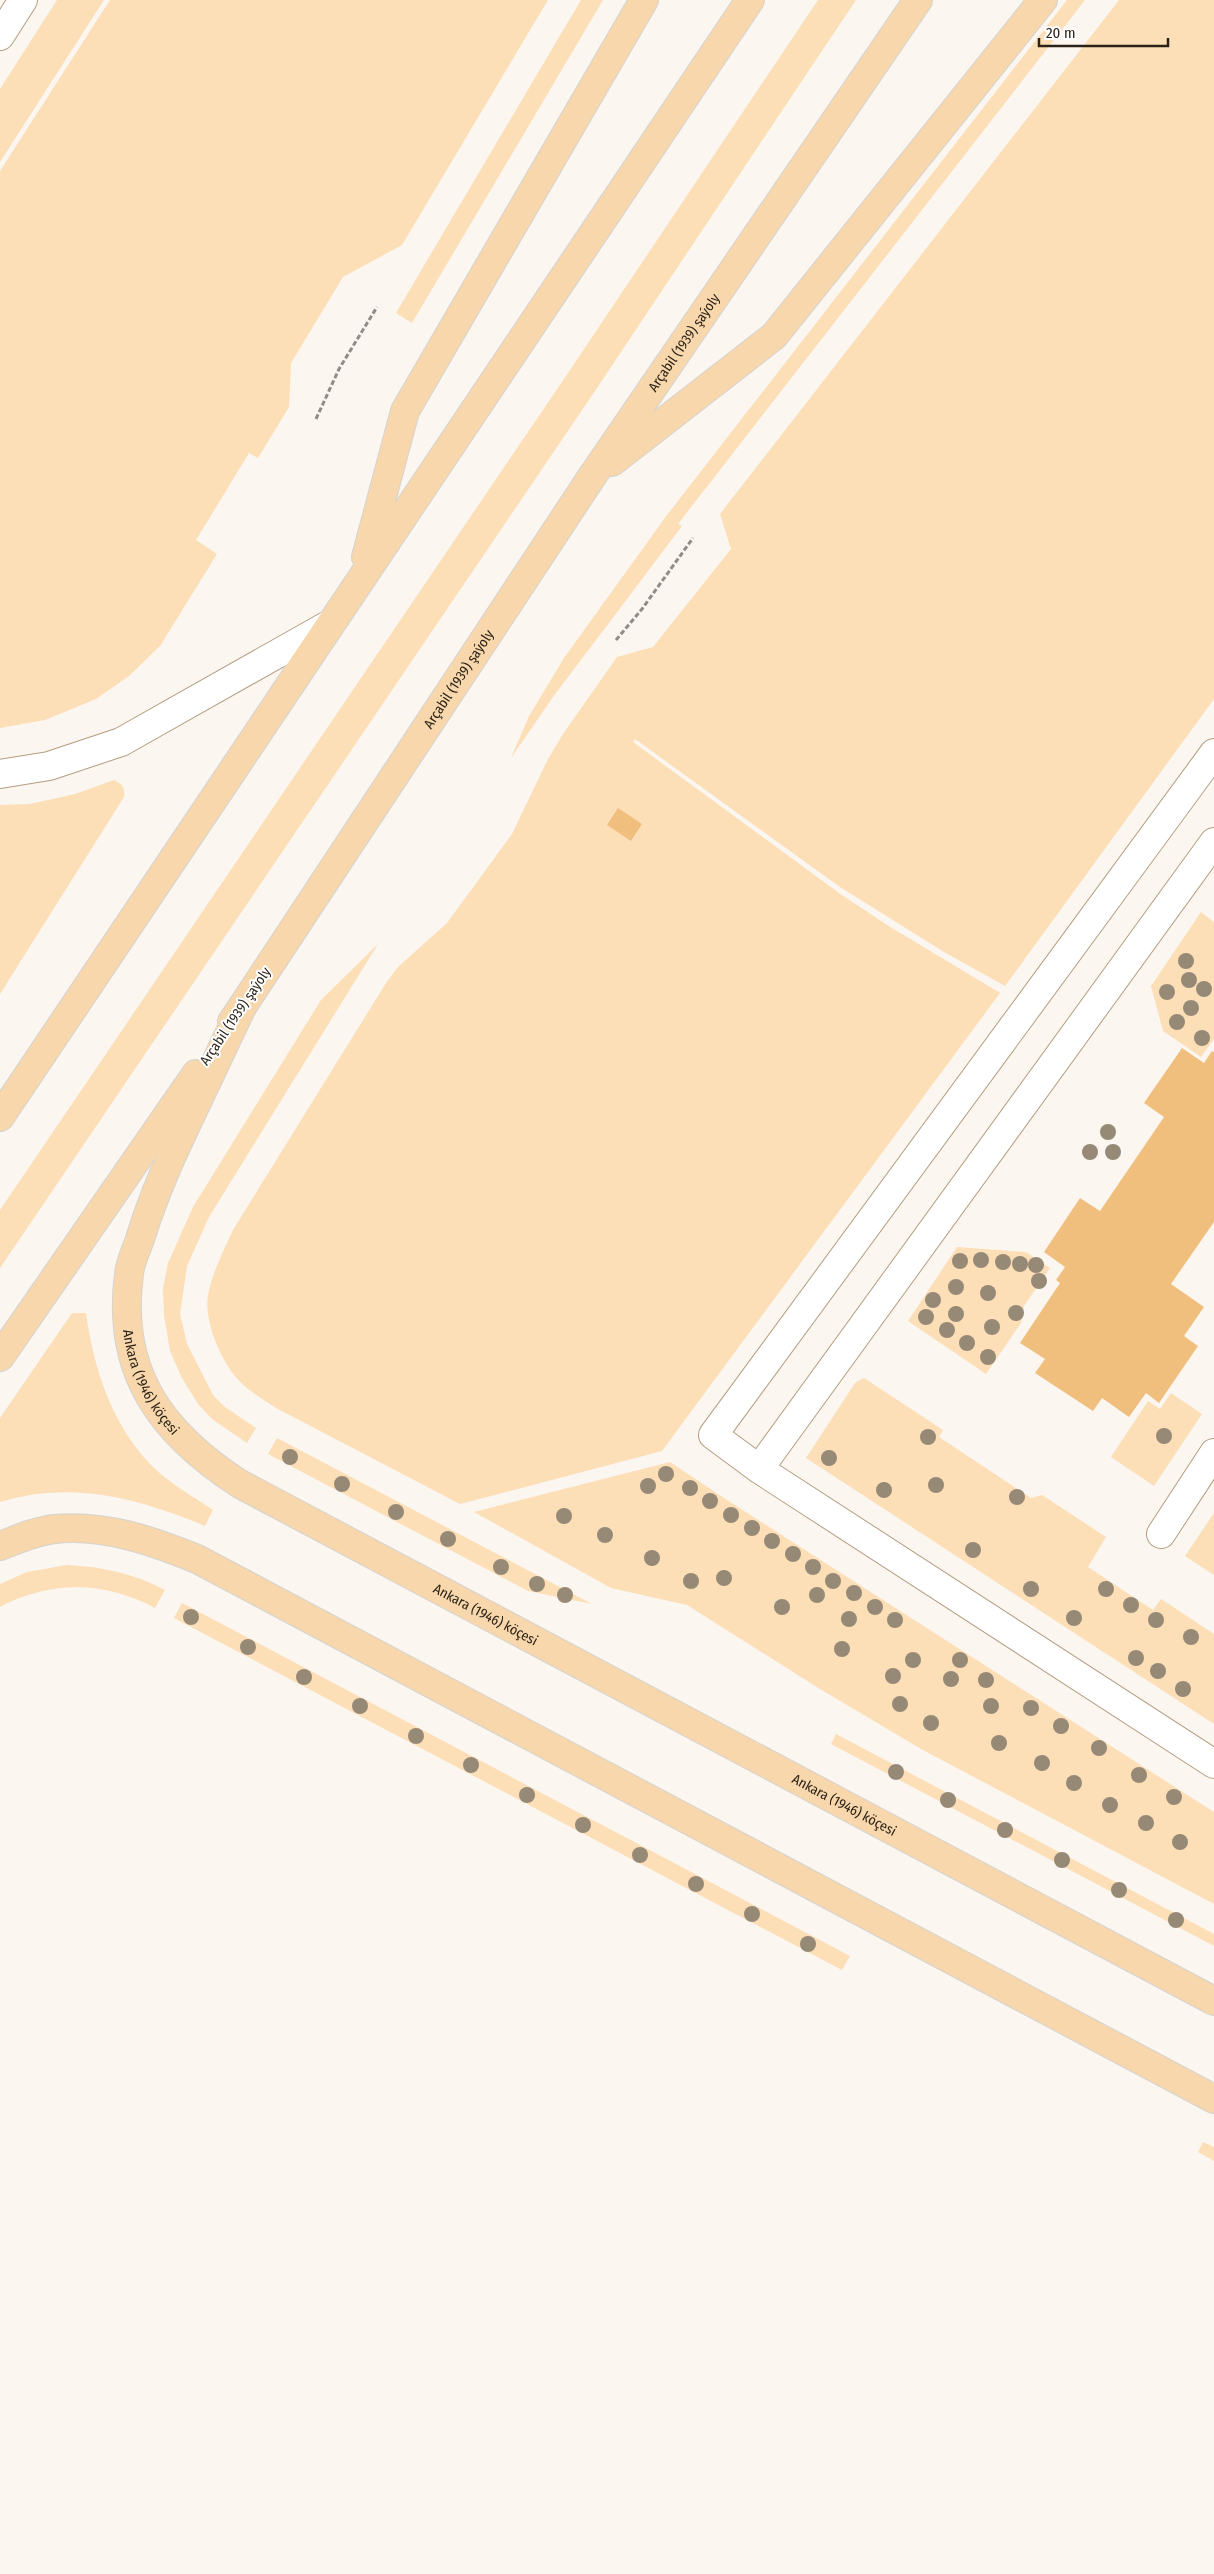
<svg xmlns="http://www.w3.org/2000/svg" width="1214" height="2574" font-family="'Fira Sans Condensed',sans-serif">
<rect width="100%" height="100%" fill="#fbf6f0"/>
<!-- green -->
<path fill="#fcdeb7" d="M57,0H104L0,162V89Z
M110,0H548L402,245L343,277L291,363L289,407L258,458L249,453L196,540L217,554L160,646L129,676L96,699L45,720L0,728V171Z
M581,0H603L412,323L396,313Z
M818,0H856L595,391L0,1268V1210L568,373Z
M1067,0H1085L678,524L682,526L553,697L511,758L529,716L564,658L667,515Z
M1119,0H1214V699L1005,986L944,952L840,887L635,739L633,742L839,893L887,925L1000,993L662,1451L460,1504L276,1408C261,1398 245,1389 234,1375C219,1355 204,1320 208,1295C212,1273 224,1250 233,1230L386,983L398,967L447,923L512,834L548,759L563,734L617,657L653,647L731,549L720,514Z
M114,780C122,784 125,787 124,797L0,994V805L30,804L75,794Z
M1201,912L1214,922V1039L1201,1057L1163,1031L1151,986Z
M378,944L209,1217L187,1266L180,1314L187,1344L213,1395L225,1407L256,1428L247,1443L212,1419L198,1404L182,1378L170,1351L164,1315L163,1288L168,1263L193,1207L321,1000Z
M957,1247L1026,1252L1050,1268L1024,1306L1021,1323L986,1374L908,1321Z
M72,1313H86C94,1369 111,1423 151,1465C169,1483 192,1496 213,1510L205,1526C139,1498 71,1480 0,1502V1418Z
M864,1378L943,1430L939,1437L1031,1498L1042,1495L1106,1537L1088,1567L1153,1610L1161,1599L1214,1634V1724L806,1458L855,1383Z
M1171,1393L1202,1414L1154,1486L1111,1457L1148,1401L1160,1409Z
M277,1438L592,1604L528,1591L268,1454Z
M670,1462L727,1500L1214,1812V1904L921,1749L820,1689L687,1605L611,1588L474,1512Z
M1214,1513V1575L1185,1556Z
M67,1565C102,1567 133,1573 165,1590L155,1608C106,1581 50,1580 0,1607V1584L27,1572Z
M182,1603L850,1956L842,1970L174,1618Z
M836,1734L1214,1934V1946L831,1744Z
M1203,2142L1214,2147V2161L1198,2152Z"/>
<!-- building -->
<path fill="#f0bf7e" d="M618,808L642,824L631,841L607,825Z
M1182,1048L1204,1063L1212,1051L1214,1052V1222L1171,1284L1204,1307L1184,1336L1198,1346L1159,1403L1146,1393L1129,1417L1102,1398L1093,1411L1035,1373L1045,1359L1020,1343L1060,1283L1056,1280L1065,1267L1044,1252L1080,1198L1100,1211L1164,1117L1144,1103Z"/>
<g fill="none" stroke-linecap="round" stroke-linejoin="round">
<!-- minor casing -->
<g stroke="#b49e81" stroke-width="30">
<path id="minor" d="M0,36L23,0
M1214,753L713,1435L759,1469L1214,1764
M0,774L49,766L121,742L330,624
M759,1469L1214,842
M1161,1534L1214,1453"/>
</g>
<!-- major casing -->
<g stroke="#d5d3d1" stroke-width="30">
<g id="major">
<path d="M612,462L774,336L1043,0"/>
<path d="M366,557L405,411L644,0"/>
<path id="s1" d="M242,1007C221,1051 200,1096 179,1140C163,1174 150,1206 139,1242C135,1252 130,1264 129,1274C116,1372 161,1433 240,1484L1214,2001"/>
<path id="s2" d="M232,1022L591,478L918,0"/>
<path d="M0,1117L750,0"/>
<path d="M0,1357L196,1074"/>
<path d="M0,1546C18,1539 36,1531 55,1529C104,1524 153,1541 197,1559L1214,2099"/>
</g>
</g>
<!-- path -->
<path stroke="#938c84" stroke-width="3" stroke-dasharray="5 2.5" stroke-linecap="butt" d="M316,419L339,369L377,307
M616,640L642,609L693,538"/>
<!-- minor -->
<use href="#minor" stroke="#fff" stroke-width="28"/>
<!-- major -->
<use href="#major" stroke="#f7d7ab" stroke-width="28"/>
</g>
<!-- trees -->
<g fill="#968976">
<circle cx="1186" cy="961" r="8"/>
<circle cx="1189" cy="980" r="8"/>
<circle cx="1204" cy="989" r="8"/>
<circle cx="1167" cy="992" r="8"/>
<circle cx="1191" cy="1008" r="8"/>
<circle cx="1177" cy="1022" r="8"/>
<circle cx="1202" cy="1038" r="8"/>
<circle cx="1108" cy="1132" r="8"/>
<circle cx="1090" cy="1152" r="8"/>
<circle cx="1113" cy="1152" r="8"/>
<circle cx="981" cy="1260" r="8"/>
<circle cx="960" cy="1261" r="8"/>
<circle cx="1003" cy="1262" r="8"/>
<circle cx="1020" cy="1264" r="8"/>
<circle cx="1036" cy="1265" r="8"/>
<circle cx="1039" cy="1281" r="8"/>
<circle cx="956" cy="1287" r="8"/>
<circle cx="988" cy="1293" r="8"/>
<circle cx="933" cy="1300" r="8"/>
<circle cx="1016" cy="1313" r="8"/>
<circle cx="956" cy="1314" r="8"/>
<circle cx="926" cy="1317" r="8"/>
<circle cx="992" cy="1327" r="8"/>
<circle cx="947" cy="1330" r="8"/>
<circle cx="967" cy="1343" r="8"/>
<circle cx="988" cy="1357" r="8"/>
<circle cx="1164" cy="1436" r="8"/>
<circle cx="928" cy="1437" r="8"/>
<circle cx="290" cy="1457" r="8"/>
<circle cx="829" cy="1458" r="8"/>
<circle cx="666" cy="1474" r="8"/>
<circle cx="342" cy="1484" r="8"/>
<circle cx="936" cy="1485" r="8"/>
<circle cx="648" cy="1486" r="8"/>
<circle cx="690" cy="1488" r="8"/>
<circle cx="884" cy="1490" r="8"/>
<circle cx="1017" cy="1497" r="8"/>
<circle cx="710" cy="1501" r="8"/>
<circle cx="396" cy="1512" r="8"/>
<circle cx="731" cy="1515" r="8"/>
<circle cx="564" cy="1516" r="8"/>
<circle cx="752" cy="1528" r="8"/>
<circle cx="605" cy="1535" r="8"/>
<circle cx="448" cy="1539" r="8"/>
<circle cx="772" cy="1541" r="8"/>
<circle cx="973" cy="1550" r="8"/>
<circle cx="793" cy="1554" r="8"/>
<circle cx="652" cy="1558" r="8"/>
<circle cx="501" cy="1567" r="8"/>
<circle cx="813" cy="1567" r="8"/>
<circle cx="724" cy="1578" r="8"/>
<circle cx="691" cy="1581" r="8"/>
<circle cx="833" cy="1581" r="8"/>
<circle cx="537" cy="1584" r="8"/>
<circle cx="1031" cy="1589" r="8"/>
<circle cx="1106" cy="1589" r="8"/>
<circle cx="854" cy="1593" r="8"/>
<circle cx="565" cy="1595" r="8"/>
<circle cx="817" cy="1595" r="8"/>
<circle cx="1131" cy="1605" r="8"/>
<circle cx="782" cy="1607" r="8"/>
<circle cx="875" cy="1607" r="8"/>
<circle cx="191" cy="1617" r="8"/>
<circle cx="1074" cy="1618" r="8"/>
<circle cx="849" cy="1619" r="8"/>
<circle cx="895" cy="1620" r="8"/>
<circle cx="1156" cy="1620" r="8"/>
<circle cx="1191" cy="1637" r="8"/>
<circle cx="248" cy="1647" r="8"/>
<circle cx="842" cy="1649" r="8"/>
<circle cx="1136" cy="1658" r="8"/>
<circle cx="913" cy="1660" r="8"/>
<circle cx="960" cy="1660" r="8"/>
<circle cx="1158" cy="1671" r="8"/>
<circle cx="893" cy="1676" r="8"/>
<circle cx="304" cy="1677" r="8"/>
<circle cx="951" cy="1679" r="8"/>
<circle cx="986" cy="1680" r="8"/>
<circle cx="1183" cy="1689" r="8"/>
<circle cx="900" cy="1704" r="8"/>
<circle cx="360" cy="1706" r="8"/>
<circle cx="991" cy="1706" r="8"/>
<circle cx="1031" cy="1708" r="8"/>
<circle cx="931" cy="1723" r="8"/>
<circle cx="1061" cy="1726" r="8"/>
<circle cx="416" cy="1736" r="8"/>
<circle cx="999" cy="1743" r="8"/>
<circle cx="1099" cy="1748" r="8"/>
<circle cx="1042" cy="1763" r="8"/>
<circle cx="471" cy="1765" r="8"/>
<circle cx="896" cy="1772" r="8"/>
<circle cx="1139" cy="1775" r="8"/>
<circle cx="1074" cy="1783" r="8"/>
<circle cx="527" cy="1795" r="8"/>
<circle cx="1174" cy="1797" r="8"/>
<circle cx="948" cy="1800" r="8"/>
<circle cx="1110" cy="1805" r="8"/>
<circle cx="1146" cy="1823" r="8"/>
<circle cx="583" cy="1825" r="8"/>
<circle cx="1005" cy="1830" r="8"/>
<circle cx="1180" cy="1842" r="8"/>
<circle cx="640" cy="1855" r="8"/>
<circle cx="1062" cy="1860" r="8"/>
<circle cx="696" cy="1884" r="8"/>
<circle cx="1119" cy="1890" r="8"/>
<circle cx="752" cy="1914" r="8"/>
<circle cx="1176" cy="1920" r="8"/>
<circle cx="808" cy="1944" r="8"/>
</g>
<g text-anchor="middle" stroke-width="4" stroke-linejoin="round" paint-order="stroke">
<!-- street labels -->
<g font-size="14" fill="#2b2217" stroke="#fff">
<text dy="5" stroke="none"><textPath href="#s2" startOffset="816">Arçabil (1939) şaýoly</textPath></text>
<text dy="5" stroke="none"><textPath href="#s2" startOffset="411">Arçabil (1939) şaýoly</textPath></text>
<text transform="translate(235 1016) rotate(-56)" y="5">Arçabil (1939) şaýoly</text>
<text dy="5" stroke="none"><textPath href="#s1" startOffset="404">Ankara (1946) köçesi</textPath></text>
<text dy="5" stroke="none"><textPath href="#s1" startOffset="822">Ankara (1946) köçesi</textPath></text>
<text dy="5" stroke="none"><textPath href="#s1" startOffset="1228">Ankara (1946) köçesi</textPath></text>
</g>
</g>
<!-- scale -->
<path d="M1039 38v8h129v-8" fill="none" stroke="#2b2217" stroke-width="2.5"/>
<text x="1046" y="38" font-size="15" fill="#2b2217" stroke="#ffffff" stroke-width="4" paint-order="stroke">20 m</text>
</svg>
